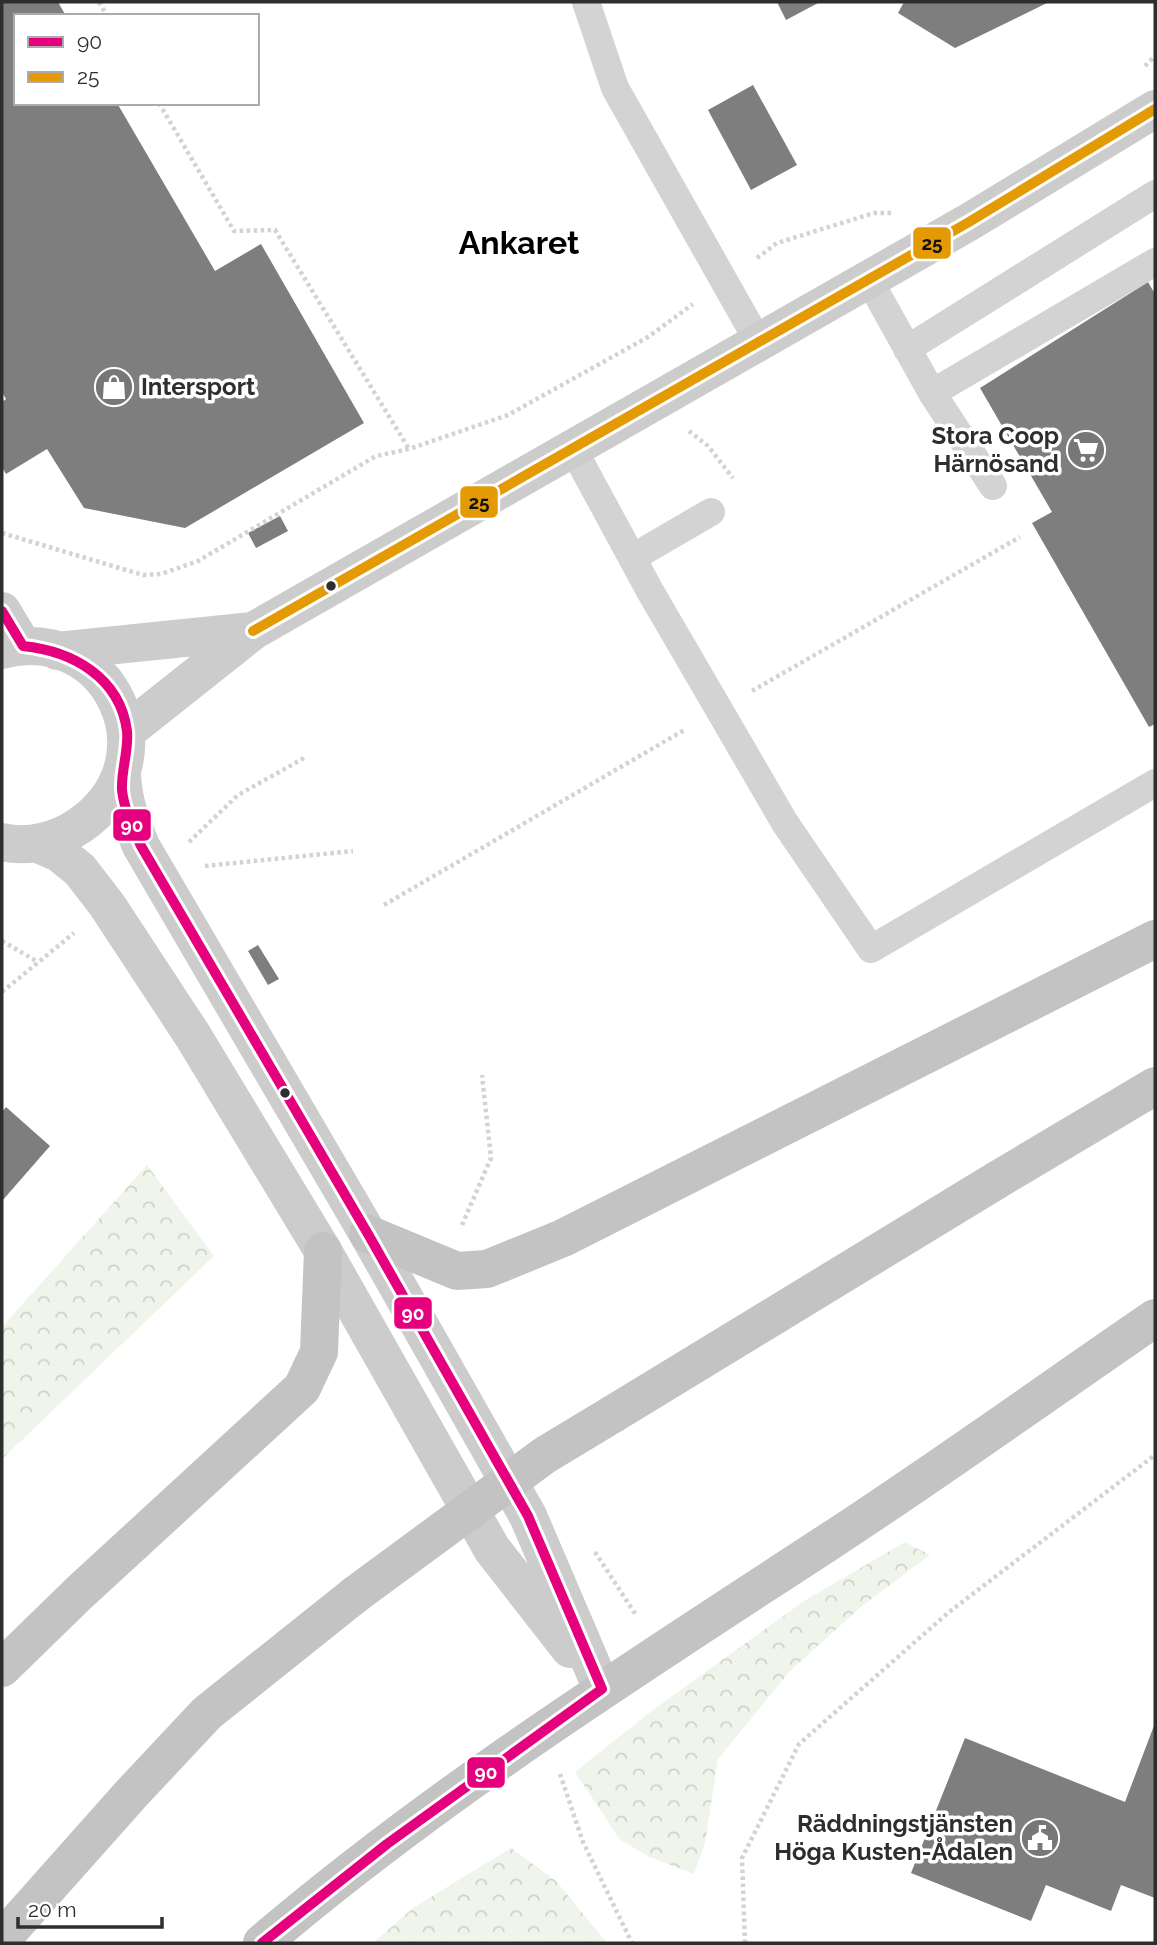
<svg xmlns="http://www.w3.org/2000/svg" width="1157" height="1945" font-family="Raleway,sans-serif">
<defs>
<pattern id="forest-crowns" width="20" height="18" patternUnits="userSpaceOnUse" patternTransform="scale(1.75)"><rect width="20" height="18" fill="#f0f5eb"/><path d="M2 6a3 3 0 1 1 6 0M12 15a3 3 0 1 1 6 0" fill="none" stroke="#ced2ca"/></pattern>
</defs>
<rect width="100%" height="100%" fill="#fff"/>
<!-- forest -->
<path fill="url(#forest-crowns)" d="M147,1165L214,1256L2,1459V1327Z
M905,1542L930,1555L862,1606L791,1670L718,1759L705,1843L694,1874L650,1857L620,1840L575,1772L653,1710L804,1601Z
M511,1848L556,1881L607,1943H373L413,1908Z"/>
<!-- building -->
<path fill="#7e7e7e" d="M2,2H58L66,16H16V103H117L215,271L261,244L364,423L185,528L84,508L47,449L6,474L2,467V402L6,399L2,392Z
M777,2H820L786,20Z
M904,2H1049L955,48L898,13Z
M753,85L797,165L751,190L708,110Z
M1148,282L1155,294V724L1149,727L1032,523L1052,512L980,388Z
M280,516L288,531L256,548L248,533Z
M258,945L279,979L268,985L248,951Z
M6,1107L50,1146L2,1201V1112Z
M1155,1723V1898L1121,1885L1111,1911L1046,1885L1031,1921L911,1873L965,1738L1125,1802Z"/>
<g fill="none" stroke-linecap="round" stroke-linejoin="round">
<!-- path -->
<path stroke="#d3d3d3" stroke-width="4.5" stroke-dasharray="3.5 3.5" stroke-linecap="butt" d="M99,2L107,16
M1145,66L1155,56
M159,103L234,231L275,230L409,449
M757,258L777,243L874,213H892
M689,431L708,446L733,478
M2,533L143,575L161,574L198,561L376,456L409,449L508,415L648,337L693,304
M752,691L1020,537
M189,842L238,795L306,757
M205,866L353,851
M384,905L686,729
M2,941L38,962
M2,992L74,933
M462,1225L491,1158L482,1075
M595,1552L636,1615
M560,1774L583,1842L632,1943
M745,1943L742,1858L799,1744L949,1612L1155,1455"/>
<!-- service -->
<path stroke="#d3d3d3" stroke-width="28" d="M586,2L615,88L758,341
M868,278L932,393L993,486
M907,349L1155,194
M932,393L1155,262
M572,447L650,591L785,823L871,949L1155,783
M632,558L711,512"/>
<!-- secondary -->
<path stroke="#ccc" stroke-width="38" d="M2,611L23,646
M2,650C108,621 177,759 79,826C57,841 28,848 2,842
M57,651L253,631
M127,731L253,631L969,222L1155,109
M122,774C123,801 131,822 141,846L368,1234L528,1516L602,1689
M36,843L59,853L80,870L107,905L193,1036L323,1251L492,1549L570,1649"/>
<!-- trunk -->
<path stroke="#c3c3c3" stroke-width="38" d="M368,1234L457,1271L487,1269L563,1238L1155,939
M613,1414L997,1180L1155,1086
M2,1668L79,1593L302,1388L319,1352L323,1251
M2,1939L132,1793L207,1713L356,1594
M262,1943C439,1792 636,1668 830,1541C940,1469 1047,1392 1155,1318"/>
<!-- trunk-bridge -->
<path stroke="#c3c3c3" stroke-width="38" d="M356,1594L545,1455L613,1414"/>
<!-- bus-1 casing -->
<g stroke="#fff" stroke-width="16">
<path id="bus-1" d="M2,611L23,646C72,651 120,677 127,731C129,750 121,770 122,790C124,809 133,828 141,846L368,1234L528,1516L602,1689L387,1844L262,1943"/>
</g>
<!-- bus-2 casing -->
<g stroke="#fff" stroke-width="16">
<path id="bus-2" d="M253,631L969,222L1155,109"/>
</g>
<!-- bus-1 -->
<use href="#bus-1" stroke="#e5007d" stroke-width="10"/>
<!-- bus-2 -->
<use href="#bus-2" stroke="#e39a05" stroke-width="10"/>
</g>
<!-- icons -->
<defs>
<g id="shop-disc" transform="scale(2.0125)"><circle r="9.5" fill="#777" stroke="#fff"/><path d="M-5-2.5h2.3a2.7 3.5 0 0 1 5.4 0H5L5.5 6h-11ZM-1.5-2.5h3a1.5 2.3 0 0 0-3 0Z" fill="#fff"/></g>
<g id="supermarket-disc" transform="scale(2.0125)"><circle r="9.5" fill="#777" stroke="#fff"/><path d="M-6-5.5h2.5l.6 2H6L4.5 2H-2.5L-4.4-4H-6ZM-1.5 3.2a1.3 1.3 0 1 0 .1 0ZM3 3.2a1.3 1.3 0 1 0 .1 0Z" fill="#fff"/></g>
<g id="civic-disc" transform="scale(2.0125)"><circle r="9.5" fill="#777" stroke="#fff"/><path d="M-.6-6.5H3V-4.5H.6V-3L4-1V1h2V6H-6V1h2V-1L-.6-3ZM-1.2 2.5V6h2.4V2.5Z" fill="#fff"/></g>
</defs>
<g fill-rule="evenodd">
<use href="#shop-disc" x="114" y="387"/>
<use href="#supermarket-disc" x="1086" y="450"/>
<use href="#civic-disc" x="1040" y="1838"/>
</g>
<!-- markers -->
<g fill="#2e2e2e" stroke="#fff" stroke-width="2.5">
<circle cx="331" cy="586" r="6"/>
<circle cx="285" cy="1093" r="6"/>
</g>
<g text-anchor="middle" stroke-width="7" stroke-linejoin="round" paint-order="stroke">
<!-- poi labels -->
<g font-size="24" font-weight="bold" fill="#2e2e2e" stroke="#fff" text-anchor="end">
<text x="141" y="395" text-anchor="start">Intersport</text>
<text x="1059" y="444">Stora Coop<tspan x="1059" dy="28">Härnösand</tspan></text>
<text x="1013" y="1832">Räddningstjänsten<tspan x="1013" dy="28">Höga Kusten-Ådalen</tspan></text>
</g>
<!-- district labels -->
<g font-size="32" font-weight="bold" fill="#000" stroke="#fff">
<text x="519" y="254">Ankaret</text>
</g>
</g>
<g stroke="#fff" stroke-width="2.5">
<rect x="912" y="226" width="40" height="34" rx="7" fill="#e39a05"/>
<rect x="459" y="485" width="40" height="34" rx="7" fill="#e39a05"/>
<rect x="112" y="808" width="40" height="34" rx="7" fill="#e5007d"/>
<rect x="393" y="1296" width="40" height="34" rx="7" fill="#e5007d"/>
<rect x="466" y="1756" width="40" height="33" rx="7" fill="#e5007d"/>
</g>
<g font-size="19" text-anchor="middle" font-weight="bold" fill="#fff">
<text x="132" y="832">90</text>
<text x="413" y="1320">90</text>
<text x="486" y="1779">90</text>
</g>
<g font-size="19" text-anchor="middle" font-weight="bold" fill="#111">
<text x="932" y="250">25</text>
<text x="479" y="509">25</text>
</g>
<!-- border -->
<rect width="1157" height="1945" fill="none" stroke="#2e2e2e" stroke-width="7"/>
<!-- legend -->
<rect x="14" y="14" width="245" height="91" fill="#ffffff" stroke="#ababab" stroke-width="2"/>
<rect x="28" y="37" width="35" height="10" fill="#e5007d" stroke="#ababab" stroke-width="2"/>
<text x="77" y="49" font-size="21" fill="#2e2e2e">90</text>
<rect x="28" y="72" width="35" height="10" fill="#e39a05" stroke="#ababab" stroke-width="2"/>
<text x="77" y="84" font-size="21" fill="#2e2e2e">25</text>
<!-- scale -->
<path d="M18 1917v10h144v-10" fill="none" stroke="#2e2e2e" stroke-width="3.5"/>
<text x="28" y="1917" font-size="21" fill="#2e2e2e" stroke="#ffffff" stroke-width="5" paint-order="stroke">20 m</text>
</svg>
